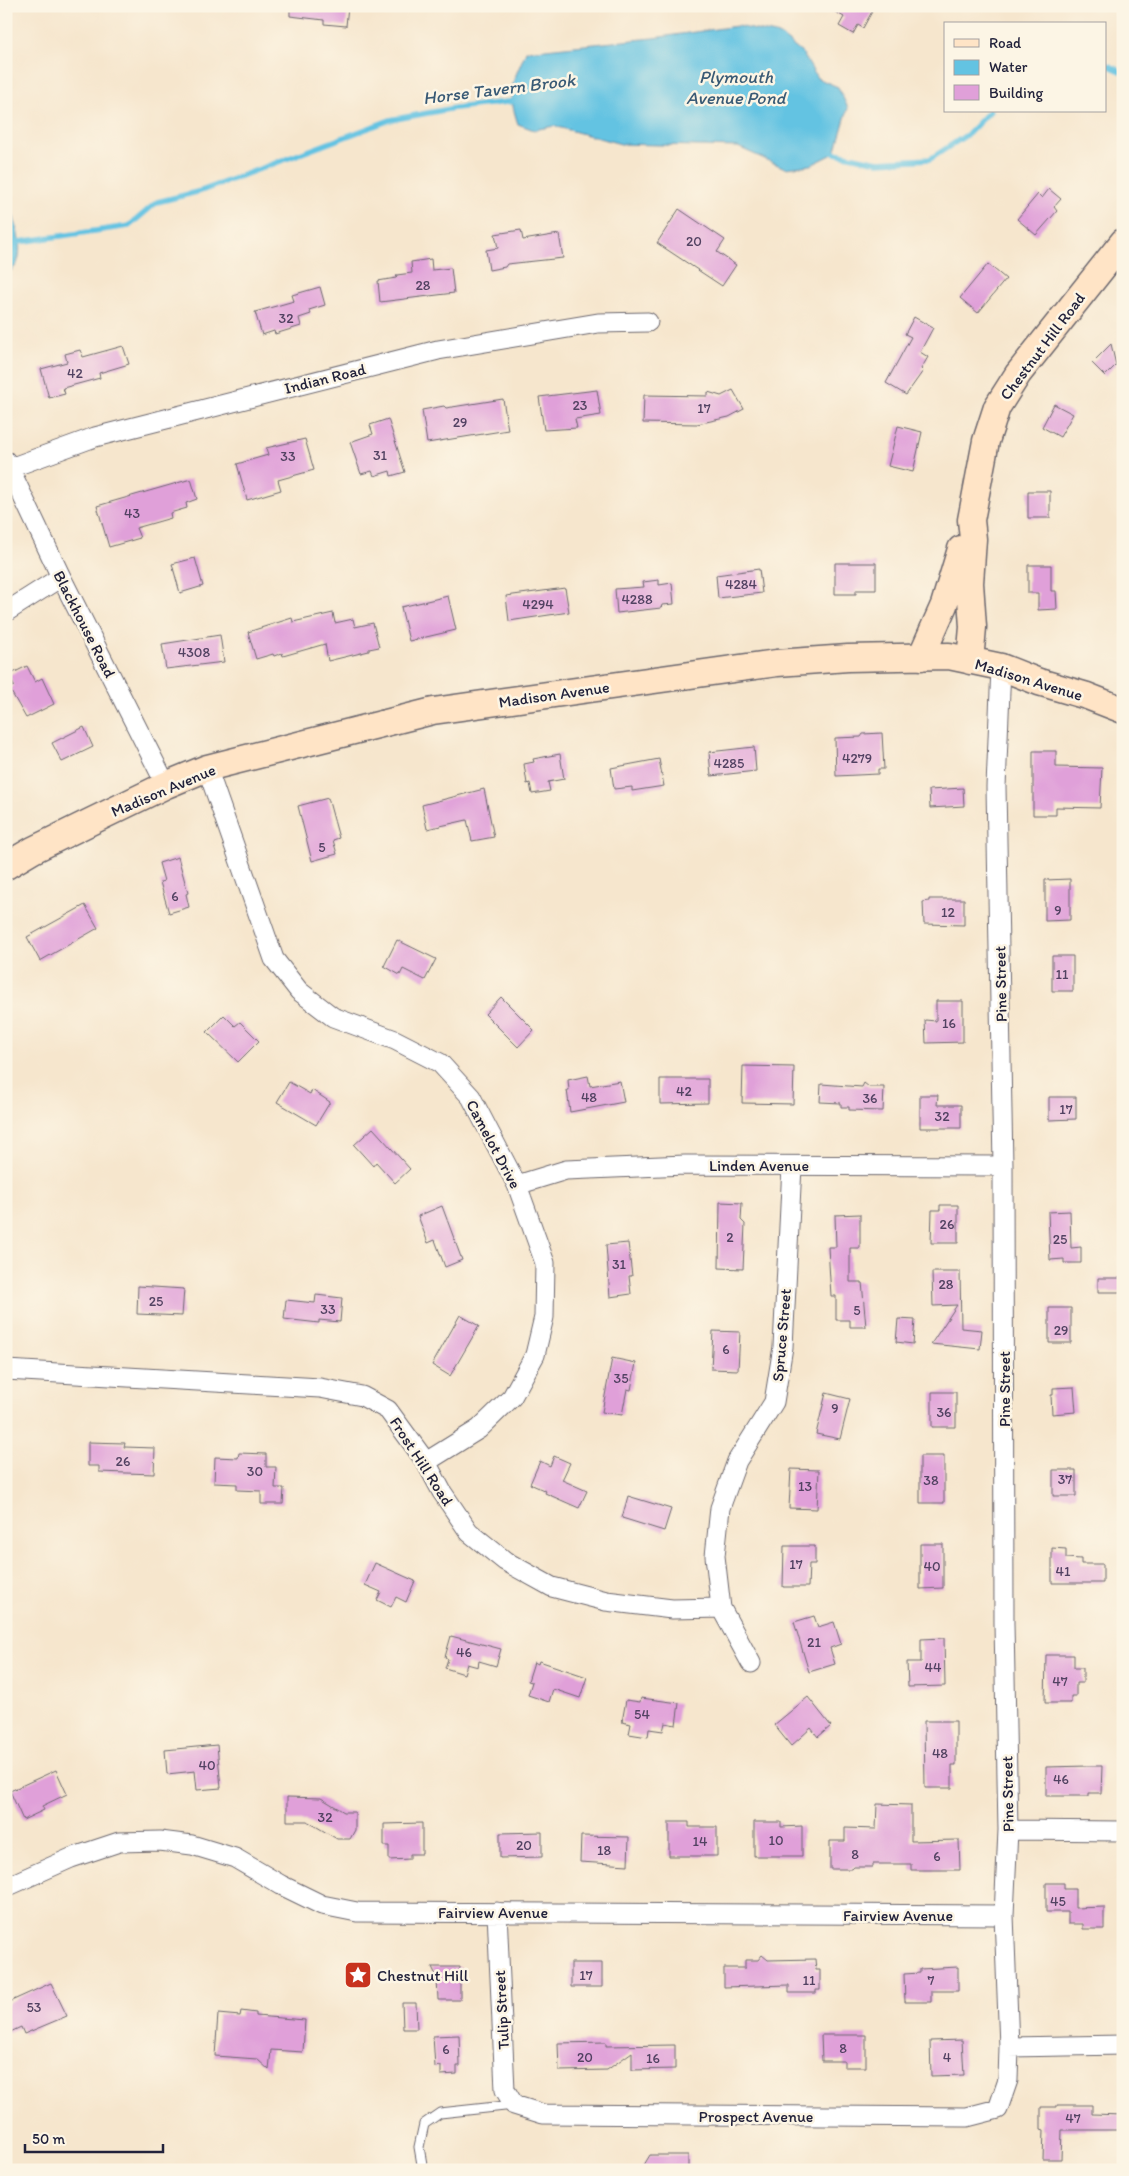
<svg xmlns="http://www.w3.org/2000/svg" width="1129" height="2176" font-family="Itim,sans-serif">
<rect width="100%" height="100%" fill="#fcf5e5"/>
<filter id="ink" filterUnits="userSpaceOnUse"><feTurbulence type="fractalNoise" baseFrequency=".02" numOctaves="2"/><feDisplacementMap in="SourceGraphic" scale="10" xChannelSelector="R" yChannelSelector="G"/><feConvolveMatrix kernelMatrix="1 2 1 2 8 2 1 2 1" color-interpolation-filters="sRGB"/></filter>
<filter id="wash" filterUnits="userSpaceOnUse"><feTurbulence type="fractalNoise" baseFrequency=".0096" numOctaves="4" result="noise"/><feDisplacementMap in="SourceGraphic" scale="20" xChannelSelector="R" yChannelSelector="G"/><feGaussianBlur stdDeviation="1.12" result="paint"/><feColorMatrix in="noise" values="0 0 0 0 0 0 0 0 0 0 0 0 0 0 0 0 0 1.4 0 .05"/><feComposite in="paint" operator="in"/></filter>
<g filter="url(#wash)">
<rect width="100%" height="100%" fill="#f6e6cd"/>
<!-- water -->
<path fill="#63c3e2" stroke="#42728e" d="M737,26L780,35L803,54L817,78L838,87L848,108L835,153L811,165L785,168L738,147L621,144L554,126L534,130L518,124C506,87 512,86 526,51L653,38Z
M6,185C8,191 9,198 10,204C15,223 31,264 6,273Z"/>
<g fill="none" stroke-linecap="round" stroke-linejoin="round">
<!-- stream -->
<path stroke="#63c3e2" stroke-width="5.5" d="M1105,64L1123,72
M828,150L835,153L878,162L930,159L968,134L990,111
M6,244L129,226L157,202L201,191L390,120L455,108L516,101"/>
</g>
<g id="blocks">
<!-- building -->
<path fill="#e0a0d9" d="M290,6H348L346,26L324,24V20L290,16Z
M825,6H875L863,28L858,25L853,34L839,26L844,17Z
M1049,189L1061,199L1054,207L1057,211L1036,235L1017,219L1038,194L1042,198Z
M679,209L725,240L717,252L736,265L722,286L657,243Z
M521,230L523,240L559,234L563,258L507,264L505,267L489,270L486,250L498,248L495,234Z
M431,259L432,270L451,268L454,293L380,302L378,281L396,278L397,275L412,273L411,262Z
M988,264L1006,279L978,313L960,298Z
M320,287L325,305L309,310L311,314L299,318L301,326L275,334L274,331L262,335L255,312L294,301L292,295Z
M914,317L933,328L920,352L928,357L921,369L923,371L906,395L886,383L911,337L905,334Z
M1111,344L1116,365L1105,376L1092,363Z
M123,346L129,364L99,373L100,378L63,388L65,394L49,398L41,369L67,362L65,354L80,350L83,357Z
M597,390L601,415L575,419L577,428L544,430L539,397Z
M733,390L744,409L729,417L697,424L643,423L644,395L708,396V392L721,396Z
M503,399L508,430L427,443L422,410L444,406L446,408Z
M1054,404L1073,414L1060,437L1042,427Z
M388,419L405,472L391,476L390,471L374,476L372,471L361,474L350,442L373,434L370,425Z
M898,426L922,432L913,472L888,466Z
M305,439L314,470L278,480L281,490L247,500L237,464L268,455L266,448Z
M191,479L197,499L186,503L187,508L170,513L171,518L136,528L140,538L109,547L97,506Z
M1028,491H1050V518H1028Z
M195,558L203,586L180,593L172,564Z
M835,563H876V590H856V594H835Z
M1028,565H1051V591H1056L1057,609L1038,610V593H1028Z
M759,569L762,593L718,598L716,575Z
M659,580V585L672,583L674,604L662,605L661,608L617,613L615,589L644,587L643,582Z
M565,588L569,612L509,621L506,596Z
M448,596L456,630L409,641L401,607Z
M333,613L335,623L353,619L355,627L373,623L379,647L369,649V651L328,661L325,644L283,656L282,653L274,656L273,654L256,659L248,632L292,618L293,622Z
M220,635L224,662L166,669L162,644Z
M27,666L35,682L42,678L54,704L26,718L9,688L14,686L9,675Z
M84,727L93,747L62,762L52,743Z
M882,733L884,769H878V774L836,776L835,738L861,737L863,734Z
M754,747L756,771L711,776L709,752Z
M1033,751H1056V767L1102,768L1100,808L1056,807V815H1033Z
M560,754L564,779L548,782L550,791L532,794L530,783L527,784L524,764L534,762L533,759Z
M659,759L664,786L632,791V787L614,789L611,768Z
M963,788L964,806L930,808L929,790Z
M484,789L494,837L472,841L467,820L427,829L422,805Z
M328,798L339,838L333,840L337,854L312,861L298,806Z
M178,857L188,893L186,894L189,907L169,913L160,882L164,881L159,863Z
M1070,879V920L1045,921V880Z
M929,899H964V925L924,924L923,902L929,901Z
M85,905L98,928L40,961L27,937Z
M397,940L436,959L425,980L403,969L400,975L384,966Z
M1052,956H1073V991H1052Z
M501,997L534,1030L518,1047L485,1014Z
M936,1001H963V1042L926,1043L925,1020L936,1021Z
M224,1015L235,1026L240,1022L259,1041L238,1062L207,1032Z
M743,1066L794,1067L793,1104L742,1103Z
M588,1076L590,1086L620,1081L624,1102L570,1112L567,1090H569L568,1080Z
M660,1079H708V1103L660,1104Z
M289,1082L310,1094L312,1090L330,1102L316,1125L277,1102Z
M864,1083L869,1087H884L883,1111L849,1110V1107H841V1103L820,1102L821,1084L862,1087Z
M920,1095H938L937,1105H961V1128H920Z
M1049,1097H1076V1119L1049,1120Z
M373,1128L410,1169L395,1183L376,1162L373,1166L354,1145Z
M720,1202L742,1203L741,1220L745,1224L743,1269L719,1268Z
M940,1205H958V1243H931L932,1210H940Z
M442,1206L462,1260L445,1267L435,1240L428,1243L418,1216Z
M1070,1211L1071,1248L1081,1247V1263H1064V1259L1050,1260L1048,1212Z
M860,1214V1248H850V1282H862L866,1327H850V1320H836V1296H831L828,1247H836L835,1215Z
M628,1243L632,1276H629L631,1294L610,1297L606,1245Z
M932,1272H960L961,1328L982,1330L980,1349L931,1344L957,1305L933,1306Z
M1098,1278H1123V1292H1098Z
M138,1286L184,1289L182,1316L137,1314Z
M316,1295L342,1298L340,1322L319,1320V1323L284,1319L286,1300L315,1303Z
M1049,1308H1071V1343H1049Z
M460,1315L479,1326L450,1376L432,1365Z
M898,1319L915,1320L913,1344L896,1342Z
M713,1331L740,1332L738,1370L711,1369Z
M612,1358L636,1363L631,1390L627,1389L622,1415L602,1412Z
M1074,1387L1076,1412L1052,1414L1051,1395H1053V1388Z
M932,1392H956V1427H932Z
M826,1393L850,1399L840,1439L816,1434Z
M88,1442L125,1443L124,1447L155,1448L154,1474L99,1472V1466H88Z
M239,1453L266,1454V1467H276L275,1488H284L283,1504H261V1491L237,1490V1484L214,1483L215,1457L238,1458Z
M554,1456L570,1463L562,1480L587,1491L579,1508L545,1493L546,1491L530,1484L540,1461L550,1466Z
M920,1456H944V1503H920Z
M791,1469L819,1470L817,1509L789,1508Z
M1053,1470H1076V1496H1053Z
M628,1496L671,1509L664,1531L622,1518Z
M920,1544H943V1588L920,1589Z
M784,1546H815V1564H809L808,1587H783Z
M1052,1548L1066,1549V1558L1081,1559V1564H1103V1583H1052Z
M375,1563L415,1581L406,1602L396,1597L391,1607L377,1600L381,1592L365,1585Z
M814,1616L818,1627L834,1622L841,1644L830,1648L835,1664L809,1672L794,1622Z
M451,1636L501,1649L496,1666L479,1661L478,1667L467,1664L464,1674L445,1668L448,1659L445,1657Z
M944,1638L945,1686L908,1687L907,1662H921V1639Z
M1046,1655H1074V1668H1083V1683H1076V1696H1071V1703H1045Z
M539,1661L587,1677L580,1698L553,1689L549,1702L528,1695L532,1682L528,1681L534,1662L538,1664Z
M808,1697L831,1726L818,1737L811,1728L791,1746L774,1725Z
M641,1698L679,1703L676,1725L665,1723L663,1731L649,1729L648,1737L629,1734L631,1724L622,1722L626,1700L640,1702Z
M924,1721H956V1765H952V1788H925Z
M217,1745L221,1788L197,1790L195,1771L167,1774L165,1750Z
M1088,1766H1102L1101,1793H1089V1796H1046V1767Z
M56,1770L67,1794L42,1806L44,1810L23,1820L10,1791Z
M287,1797L321,1798L344,1812H355V1830L350,1839H337L307,1821H287Z
M877,1804L911,1805V1841L959,1840L960,1870H911V1864H873V1867H854L852,1869H830V1841H845V1828L876,1829Z
M669,1822H689V1827H717V1856H669Z
M754,1822H781V1827L802,1826V1856H754Z
M422,1823V1854H410V1859L389,1860V1846H384V1824Z
M542,1832V1857L500,1858V1833Z
M581,1836L629,1837L628,1865L580,1862Z
M1046,1883H1064V1889H1075V1908L1104,1907V1929H1083V1924H1068V1912H1046Z
M762,1955L768,1960L815,1959L816,1970H820V1990H816V1993H789V1985L724,1987V1968H745V1960H758Z
M571,1963H602V1987H571Z
M432,1967H460V2000H438L437,1977Z
M958,1967V1991H931V2002H905L904,1974L920,1973V1969Z
M51,1983L67,2016L24,2034L21,2027L6,2034V2006L9,2002Z
M402,2003H416L417,2029H403Z
M241,2011L256,2013V2016L305,2020L303,2052L271,2050L269,2070L257,2059L215,2056L218,2014L240,2016Z
M459,2035L460,2066H457V2074L441,2075V2066L435,2067L433,2036Z
M821,2035H866V2067H844V2061H822Z
M962,2040L964,2075L931,2076L930,2041Z
M606,2042V2046L675,2045V2069L632,2070V2052L607,2070L559,2071L558,2043Z
M1057,2105H1092V2114L1123,2115V2130H1062L1061,2159H1043L1044,2130L1041,2129V2107H1057Z
M650,2155H688V2170H641Z"/>
</g>
</g>
<g filter="url(#ink)">
<use href="#blocks" fill-opacity="0" stroke="#6c676e" stroke-width="1"/>
<g fill="none" stroke-linecap="round" stroke-linejoin="round">
<!-- lane casing -->
<g stroke="#6c676e" stroke-width="11">
<path id="lane" d="M423,2170L419,2147L424,2124L440,2113L514,2105"/>
</g>
<!-- street casing -->
<g stroke="#6c676e" stroke-width="21">
<path id="street" d="M6,461L61,577L166,785
M10,468L95,437L438,350L598,323L648,322
M6,612L61,577
M207,768L274,959L299,991L333,1017L395,1040L440,1063L471,1097L517,1185L545,1263L544,1317L535,1355L512,1397L479,1429L426,1462
M517,1185L566,1170L685,1165L1003,1166
M6,1370L320,1388L362,1396L388,1410L426,1462L442,1492L469,1532L505,1561L552,1587L606,1601L672,1609L721,1608
M751,1663L721,1608L715,1556L720,1508L737,1461L774,1402L783,1347L792,1166
M1008,1830L1123,1831
M6,1887L71,1858L119,1842L160,1841L192,1845L235,1858L281,1885L322,1905L357,1912L1004,1915
M497,1912L505,2090L514,2105L543,2114L967,2117L998,2109L1008,2080L1009,2047L1004,1915L1008,1830L1004,1624L1003,1166L996,787L1001,667
M1009,2047L1123,2045"/>
</g>
<!-- secondary casing -->
<g stroke="#6c676e" stroke-width="29">
<path id="secondary" d="M921,657L944,605L961,549
M970,661L973,627L970,583L973,539L971,520L986,441L997,407L1018,374L1123,242
M6,866L33,850L90,822L166,785L207,768L433,711L590,689L777,663L848,658L949,656L1001,667L1039,682L1087,696L1123,710"/>
</g>
<!-- lane -->
<use href="#lane" stroke="#fff" stroke-width="9"/>
<!-- street -->
<use href="#street" stroke="#fff" stroke-width="19"/>
<!-- secondary -->
<use href="#secondary" stroke="#ffe4c6" stroke-width="26"/>
</g>
</g>
<!-- icons -->
<defs>
<g id="sight-square" transform="scale(1.4375)"><rect x="-9" y="-9" width="18" height="18" rx="4" fill="#c8321e" stroke="#fcf5e5"/><path d="M0-6L1.8-2.2L6-1.7L2.9 1.2L3.7 5.4L0 3.3L-3.7 5.4L-2.9 1.2L-6-1.7L-1.8-2.2Z" fill="#fff"/></g>
</defs>
<g fill-rule="evenodd">
<use href="#sight-square" x="358" y="1975"/>
</g>
<g text-anchor="middle" stroke-width="5" stroke-linejoin="round" paint-order="stroke">
<!-- number labels -->
<g font-size="14" fill="#524262">
<text x="694" y="246">20</text>
<text x="423" y="290">28</text>
<text x="286" y="323">32</text>
<text x="75" y="378">42</text>
<text x="580" y="410">23</text>
<text x="704" y="413">17</text>
<text x="460" y="427">29</text>
<text x="380" y="460">31</text>
<text x="288" y="461">33</text>
<text x="132" y="518">43</text>
<text x="741" y="589">4284</text>
<text x="637" y="604">4288</text>
<text x="538" y="609">4294</text>
<text x="194" y="657">4308</text>
<text x="857" y="763">4279</text>
<text x="729" y="768">4285</text>
<text x="322" y="852">5</text>
<text x="175" y="901">6</text>
<text x="1058" y="915">9</text>
<text x="948" y="917">12</text>
<text x="1062" y="979">11</text>
<text x="949" y="1028">16</text>
<text x="684" y="1096">42</text>
<text x="589" y="1102">48</text>
<text x="870" y="1103">36</text>
<text x="1066" y="1114">17</text>
<text x="942" y="1121">32</text>
<text x="947" y="1229">26</text>
<text x="730" y="1242">2</text>
<text x="1060" y="1244">25</text>
<text x="619" y="1269">31</text>
<text x="946" y="1289">28</text>
<text x="156" y="1306">25</text>
<text x="328" y="1314">33</text>
<text x="857" y="1315">5</text>
<text x="1061" y="1335">29</text>
<text x="726" y="1354">6</text>
<text x="621" y="1383">35</text>
<text x="835" y="1413">9</text>
<text x="944" y="1417">36</text>
<text x="123" y="1466">26</text>
<text x="255" y="1476">30</text>
<text x="1065" y="1484">37</text>
<text x="931" y="1485">38</text>
<text x="805" y="1491">13</text>
<text x="796" y="1569">17</text>
<text x="932" y="1571">40</text>
<text x="1063" y="1576">41</text>
<text x="814" y="1647">21</text>
<text x="464" y="1657">46</text>
<text x="933" y="1672">44</text>
<text x="1060" y="1686">47</text>
<text x="642" y="1719">54</text>
<text x="940" y="1758">48</text>
<text x="207" y="1770">40</text>
<text x="1061" y="1784">46</text>
<text x="325" y="1822">32</text>
<text x="776" y="1845">10</text>
<text x="700" y="1846">14</text>
<text x="524" y="1850">20</text>
<text x="604" y="1855">18</text>
<text x="855" y="1859">8</text>
<text x="937" y="1861">6</text>
<text x="1058" y="1906">45</text>
<text x="586" y="1980">17</text>
<text x="809" y="1985">11</text>
<text x="931" y="1985">7</text>
<text x="34" y="2012">53</text>
<text x="843" y="2053">8</text>
<text x="446" y="2054">6</text>
<text x="585" y="2062">20</text>
<text x="947" y="2062">4</text>
<text x="653" y="2063">16</text>
<text x="1073" y="2123">47</text>
</g>
<!-- street labels -->
<g font-size="16" fill="#22223b" stroke="#fcf5e5">
<text transform="translate(1042 346) rotate(-53)" y="6">Chestnut Hill Road</text>
<text transform="translate(325 378) rotate(-14)" y="6">Indian Road</text>
<text transform="translate(85 624) rotate(63)" y="6">Blackhouse Road</text>
<text transform="translate(1029 679) rotate(17)" y="6">Madison Avenue</text>
<text transform="translate(554 694) rotate(-8)" y="6">Madison Avenue</text>
<text transform="translate(163 790) rotate(-23)" y="6">Madison Avenue</text>
<text transform="translate(1000 984) rotate(-91)" y="6">Pine Street</text>
<text transform="translate(494 1144) rotate(62)" y="6">Camelot Drive</text>
<text x="759" y="1171">Linden Avenue</text>
<text transform="translate(781 1335) rotate(-85)" y="6">Spruce Street</text>
<text transform="translate(1004 1389) rotate(-90)" y="6">Pine Street</text>
<text transform="translate(422 1461) rotate(57)" y="6">Frost Hill Road</text>
<text transform="translate(1007 1794) rotate(-91)" y="6">Pine Street</text>
<text x="493" y="1918">Fairview Avenue</text>
<text x="898" y="1921">Fairview Avenue</text>
<text transform="translate(501 2010) rotate(-93)" y="6">Tulip Street</text>
<text x="756" y="2122">Prospect Avenue</text>
</g>
<!-- poi labels -->
<g font-size="16" fill="#22223b" stroke="#fcf5e5" text-anchor="start">
<text x="377" y="1981">Chestnut Hill</text>
</g>
<!-- water labels -->
<g font-size="18" font-style="italic" fill="#395a75" stroke="#fcf5e5">
<text x="736" y="83">Plymouth<tspan x="736" dy="21">Avenue Pond</tspan></text>
<text transform="translate(499 89) rotate(-7)" y="6">Horse Tavern Brook</text>
</g>
</g>
<!-- margin -->
<rect width="1129" height="2176" fill="none" stroke="#fcf5e5" stroke-width="25"/>
<!-- legend -->
<rect x="944" y="22" width="162" height="90" fill="#fcf5e5" stroke="#a5a1a1"/>
<rect x="954" y="39" width="25" height="8" fill="#ffe4c6" stroke="#a5a1a1"/>
<text x="989" y="48" font-size="15" fill="#22223b">Road</text>
<rect x="954" y="60" width="25" height="15" fill="#63c3e2" stroke="#a5a1a1"/>
<text x="989" y="72" font-size="15" fill="#22223b">Water</text>
<rect x="954" y="85" width="25" height="15" fill="#e0a0d9" stroke="#a5a1a1"/>
<text x="989" y="98" font-size="15" fill="#22223b">Building</text>
<!-- scale -->
<path d="M25 2144v8h138v-8" fill="none" stroke="#22223b" stroke-width="2.5"/>
<text x="32" y="2144" font-size="15" fill="#22223b" stroke="#fcf5e5" stroke-width="4" paint-order="stroke">50 m</text>
</svg>
